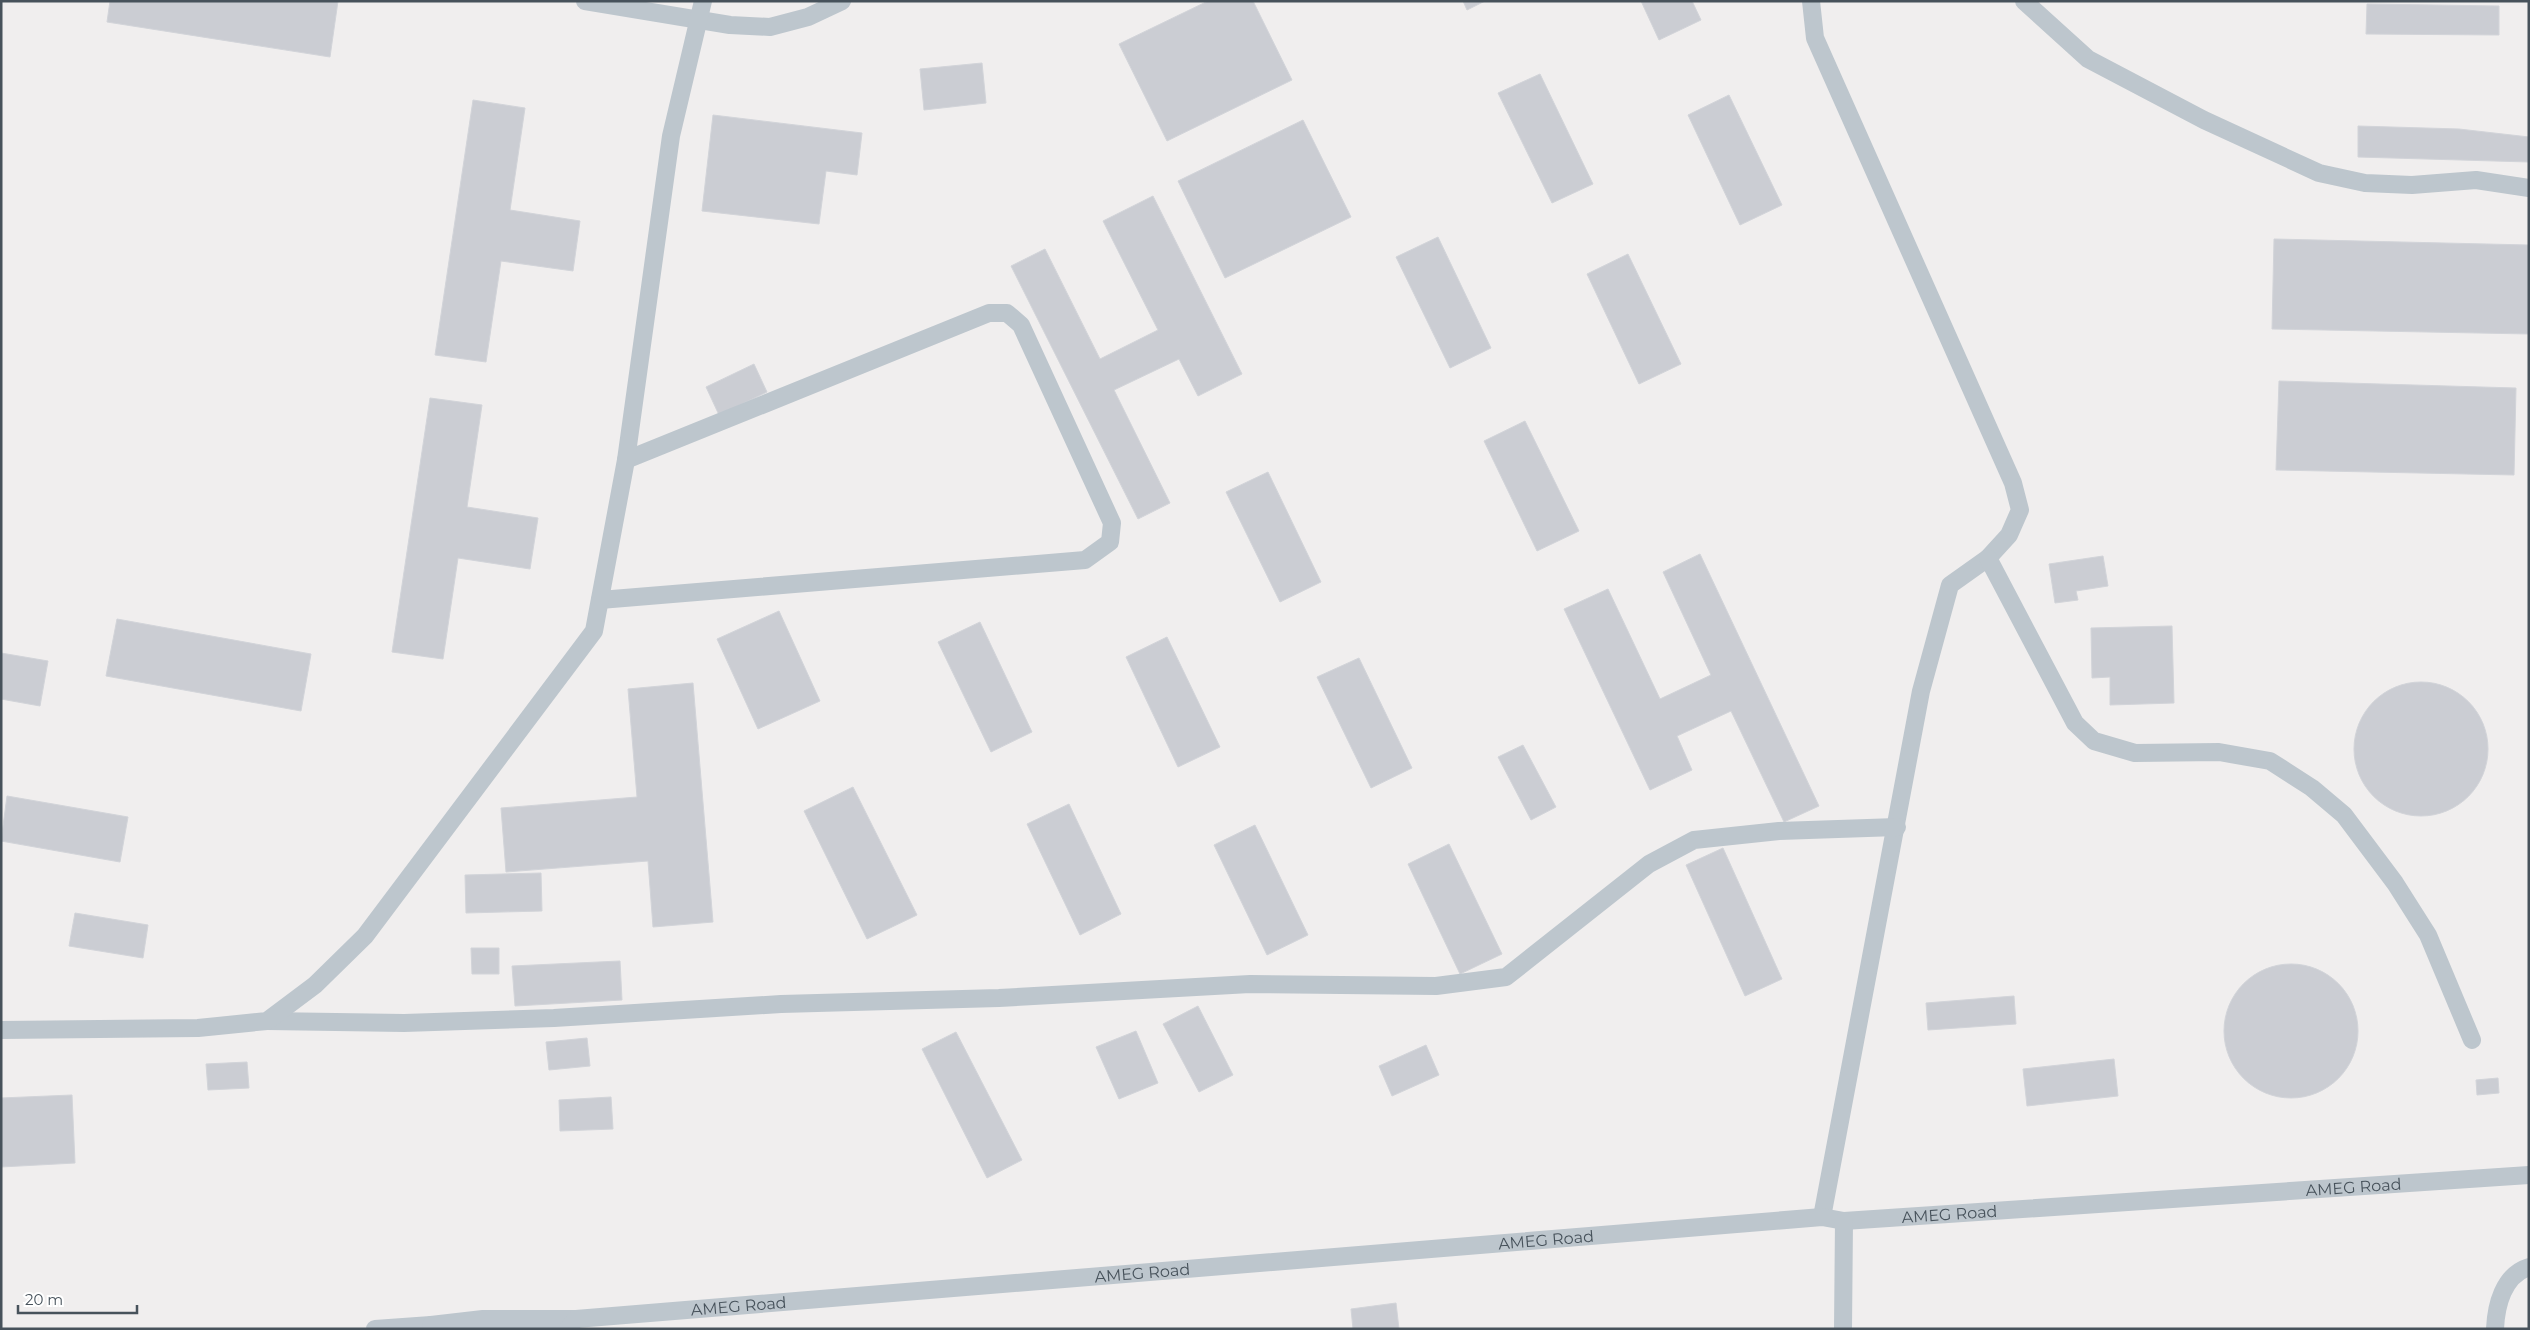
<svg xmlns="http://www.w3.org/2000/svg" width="2530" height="1330" font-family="Montserrat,sans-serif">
<rect width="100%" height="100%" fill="#f0eeee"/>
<!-- building -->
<path fill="#cbcdd3" stroke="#d2d4d9" d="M110,1H338L330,57L107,22Z
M1208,1H1253L1292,80L1167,141L1119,44Z
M1463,1H1485L1467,10Z
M1641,1H1692L1701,20L1659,40Z
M2367,4L2499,6V35L2366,34Z
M982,63L986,103L924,110L920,69Z
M1540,74L1593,184L1552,203L1498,93Z
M1729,95L1782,205L1740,225L1688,115Z
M473,100L525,108L510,210L580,221L573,271L501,261L486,362L435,355Z
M713,115L862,133L857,175L826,171L819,224L702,211Z
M1303,120L1351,217L1225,278L1178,181Z
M2358,126L2459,129L2529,137V162L2358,157Z
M1153,196L1242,374L1198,396L1179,359L1114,390L1170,503L1138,519L1011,266L1045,249L1100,359L1158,330L1103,221Z
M1438,237L1491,348L1450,368L1396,257Z
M2274,239L2529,245V334L2272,329Z
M1628,254L1681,364L1639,384L1587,274Z
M754,364L767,392L719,415L706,387Z
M2279,381L2516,388L2514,475L2276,470Z
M430,398L482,405L467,507L538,518L530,569L458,558L443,659L392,652Z
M1525,421L1579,531L1537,551L1484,441Z
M1268,472L1321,582L1280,602L1226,492Z
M1700,554L1819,806L1784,822L1731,711L1677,736L1692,770L1650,790L1564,609L1608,589L1660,699L1711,675L1663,572Z
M2103,556L2108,586L2076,591L2078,600L2055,603L2049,564Z
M779,611L820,701L758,729L717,639Z
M117,619L311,654L301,711L106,676Z
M980,622L1032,732L991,752L938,642Z
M2172,626L2174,703L2110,705V677L2092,678L2091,628Z
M1167,637L1220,747L1178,767L1126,657Z
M1,653L48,661L40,706L1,699Z
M1359,658L1412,768L1371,788L1317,677Z
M2354 749a67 67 0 1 1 134 0a67 67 0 1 1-134 0Z
M693,683L713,922L653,927L648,861L506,872L501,808L637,797L628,689Z
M1523,745L1556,807L1531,820L1498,757Z
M853,787L917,915L867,939L804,811Z
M7,796L128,817L120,862L1,841Z
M1069,804L1121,914L1080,935L1027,824Z
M1255,825L1308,935L1267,955L1214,845Z
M1449,844L1502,954L1460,974L1408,864Z
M1723,848L1782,979L1745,996L1686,865Z
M541,873L542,911L466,913L465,875Z
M75,913L148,925L143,958L69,946Z
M471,948H499V974H472Z
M620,961L622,1000L515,1006L512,966Z
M2224 1031a67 67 0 1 1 134 0a67 67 0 1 1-134 0Z
M2014,996L2016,1024L1928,1030L1926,1003Z
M1198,1006L1233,1075L1199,1092L1163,1024Z
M1136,1031L1158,1083L1119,1099L1096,1047Z
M956,1032L1022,1160L987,1178L922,1049Z
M587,1038L590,1066L549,1070L546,1042Z
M1426,1045L1439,1075L1392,1096L1379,1066Z
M2114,1059L2118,1096L2027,1106L2023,1069Z
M247,1062L249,1088L208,1090L206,1064Z
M2498,1078L2499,1093L2477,1095L2476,1080Z
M72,1095L75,1163L1,1167V1098Z
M611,1097L613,1129L560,1131L559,1100Z
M1396,1303L1399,1329H1353L1351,1309Z"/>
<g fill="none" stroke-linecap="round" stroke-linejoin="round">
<!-- service -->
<g stroke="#bdc6cd" stroke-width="18">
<path d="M585,1L730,25L770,27L808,17L842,1"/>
<path d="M1811,1L1815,38L2013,483L2020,510L2009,535L1988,558L1950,585L1921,691L1822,1217"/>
<path d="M2024,1L2088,59L2204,120L2319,173L2365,183L2412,185L2476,180L2529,188"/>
<path d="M1988,558L2075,723L2094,741L2135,753L2219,752L2270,761L2312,788L2344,815L2395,883L2428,935L2472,1040"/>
<path d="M600,600L1085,560L1110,542L1112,523L1021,325L1007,313H989L626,460"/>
<path d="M267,1021L404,1023L554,1018L781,1004L999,998L1250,984L1436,986L1506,977L1649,864L1694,840L1779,831L1897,827"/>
<path d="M1,1030L198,1028L267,1021L315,985L365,936L594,631L626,460L671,136L703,1"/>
<path d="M375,1329L431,1325"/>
<path d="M432,1329L431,1325L483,1319H576"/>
<path id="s1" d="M568,1329L576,1319L1822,1217L1844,1221L2529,1175"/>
<path d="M1843,1329L1844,1221"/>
<path d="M2495,1329C2496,1306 2503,1275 2529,1267"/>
</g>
</g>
<g text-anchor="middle" stroke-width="4" stroke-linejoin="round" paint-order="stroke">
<!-- street labels -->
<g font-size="16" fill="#47525b" stroke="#fff">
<text dy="6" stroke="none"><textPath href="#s1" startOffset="1796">AMEG Road</textPath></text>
<text dy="6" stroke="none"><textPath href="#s1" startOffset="1391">AMEG Road</textPath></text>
<text dy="6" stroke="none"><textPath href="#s1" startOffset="986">AMEG Road</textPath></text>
<text dy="6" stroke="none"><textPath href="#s1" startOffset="581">AMEG Road</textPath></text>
<text dy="6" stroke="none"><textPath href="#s1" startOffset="176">AMEG Road</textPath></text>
</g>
</g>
<!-- border -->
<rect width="2530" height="1330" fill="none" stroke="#47525b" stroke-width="5"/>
<!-- scale -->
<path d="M18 1305v8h119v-8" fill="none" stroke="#47525b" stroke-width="2.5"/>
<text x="25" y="1305" font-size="15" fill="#47525b" stroke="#ffffff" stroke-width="4" paint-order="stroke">20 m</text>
</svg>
